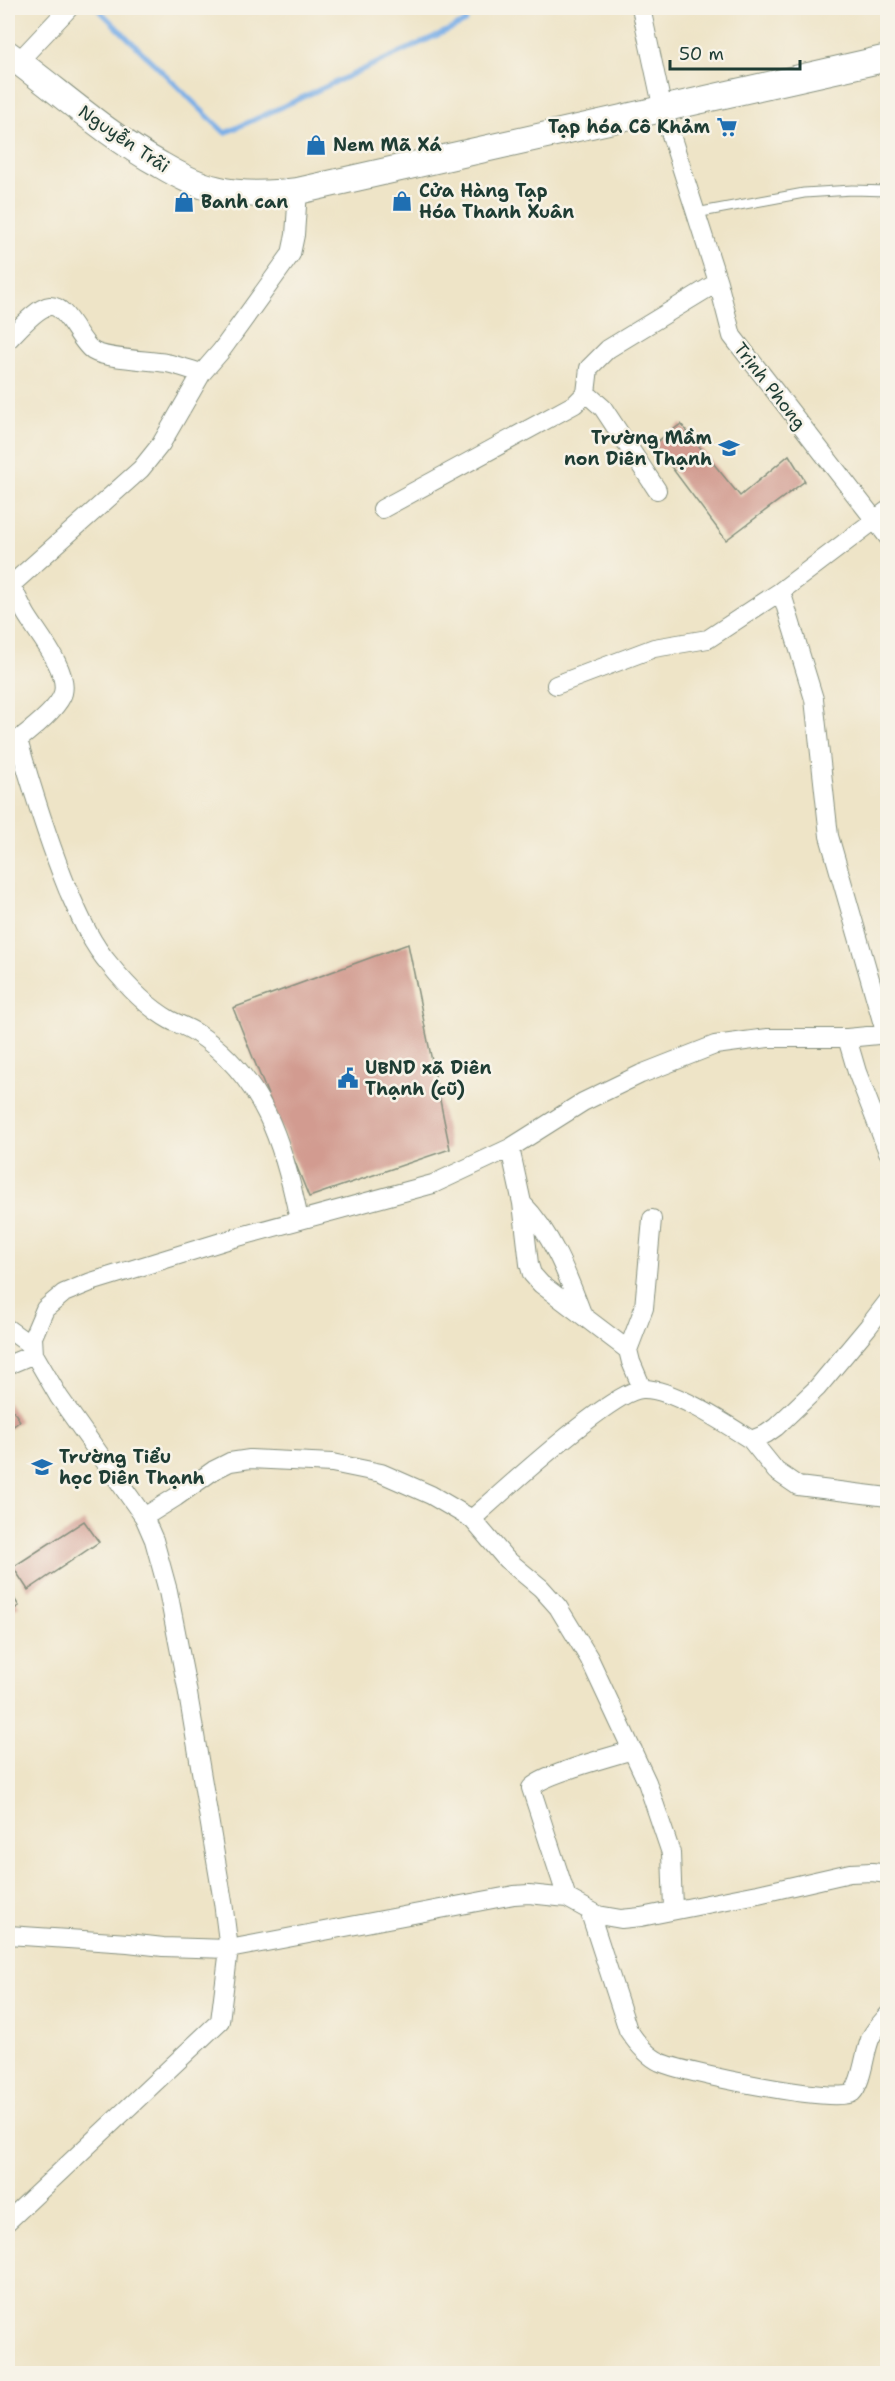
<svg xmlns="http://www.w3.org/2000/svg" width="895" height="2381" font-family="'Shantell Sans',sans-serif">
<rect width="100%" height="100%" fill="#f7f3e8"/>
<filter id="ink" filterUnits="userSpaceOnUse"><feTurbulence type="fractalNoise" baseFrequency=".0167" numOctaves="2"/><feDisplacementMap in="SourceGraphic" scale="12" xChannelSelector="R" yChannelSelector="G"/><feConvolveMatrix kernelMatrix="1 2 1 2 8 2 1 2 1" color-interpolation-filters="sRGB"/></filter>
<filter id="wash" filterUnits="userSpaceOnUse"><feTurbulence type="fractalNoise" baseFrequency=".008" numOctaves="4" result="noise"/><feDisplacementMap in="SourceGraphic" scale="24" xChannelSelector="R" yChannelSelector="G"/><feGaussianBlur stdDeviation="1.35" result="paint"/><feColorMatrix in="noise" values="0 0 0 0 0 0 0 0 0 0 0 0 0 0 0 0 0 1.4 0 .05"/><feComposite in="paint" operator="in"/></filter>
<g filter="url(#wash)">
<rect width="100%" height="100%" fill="#eee4c7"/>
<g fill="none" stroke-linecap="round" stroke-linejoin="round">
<!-- stream -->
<path stroke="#7aafe7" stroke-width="5" d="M97,8L225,133L466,22L465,8"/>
</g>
<g id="blocks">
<!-- building -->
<path fill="#d29b90" d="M681,424L740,496L789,455L805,481L726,540L654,444Z
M408,944L450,1149L309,1197L233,1008Z
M8,1402L20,1421L8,1430Z
M84,1521L99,1542L28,1590L13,1567Z
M8,1589L19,1606L8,1613Z"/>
</g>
</g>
<g filter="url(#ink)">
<use href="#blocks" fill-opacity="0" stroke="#86907e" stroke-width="1.5"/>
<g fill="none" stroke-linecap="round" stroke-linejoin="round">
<!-- lane casing -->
<g stroke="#86907e" stroke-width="11">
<path id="lane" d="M696,213L804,193L852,190L888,191"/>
</g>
<!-- street casing -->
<g stroke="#86907e" stroke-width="20">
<path id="street" d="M641,8L663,110L718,282L732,336L888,537
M18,62L69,8
M8,340C17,331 37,307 50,306C67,305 79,342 93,351C106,359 149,360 166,363C178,365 190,370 202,373
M586,393L603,408L657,490
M382,509L575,404L586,393L589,368L608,349L718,282
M8,584L11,585C16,595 21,605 26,614C37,633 69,670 63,693C59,708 31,730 18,740C33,792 48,841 68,890C80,917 91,943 110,965C127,986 147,1007 170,1020C178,1024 187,1027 195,1032C263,1076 284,1144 299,1220
M11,585L141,469L161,444L202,373L221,351L291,254L295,235L298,191
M781,591L814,699L829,836L886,1035
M556,685L654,648L708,639L781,591L888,510
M847,1038L857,1072L888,1152
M510,1148L522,1203L529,1264L532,1274L541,1284L628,1350
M522,1203C552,1233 568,1276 583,1316
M8,1329L33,1347
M8,1365L34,1354
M642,1388L631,1362L628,1350L644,1308L652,1219
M751,1440L776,1471L798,1486L888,1497
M144,1517L176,1497L214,1470L230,1462L250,1459L332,1463L381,1473L431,1495L472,1519L506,1559L541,1588L558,1607L589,1658L647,1782L671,1853L673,1909
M472,1519C500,1494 614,1389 643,1389C672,1388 726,1424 751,1440L766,1434L776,1427L817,1388L868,1327L888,1301
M567,1898L531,1788C541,1775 613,1756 633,1750
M589,1910L628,2030C636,2042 647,2056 660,2062C680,2072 838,2105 852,2093C863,2082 864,2052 871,2037C875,2029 882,2022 888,2015
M8,1935L128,1943L163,1947L229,1949L514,1895L529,1894L567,1898L598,1915L621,1919L641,1917L758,1894L850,1873L872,1872L888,1874
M8,2221L220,2021L229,1949L223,1902L187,1688L168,1591L154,1540L144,1517L59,1397L34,1354L33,1337L45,1309L64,1293L91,1282L234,1238L433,1184L510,1148L583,1102L641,1074L715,1045L768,1038H847L888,1034"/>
</g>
<!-- secondary casing -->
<g stroke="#86907e" stroke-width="28">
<path id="secondary" d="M8,54C59,91 105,134 161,165C178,175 196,185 216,189C243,196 271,194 298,191L888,58"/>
</g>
<!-- lane -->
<use href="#lane" stroke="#fff" stroke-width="9"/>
<!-- street -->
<use href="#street" stroke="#fff" stroke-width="18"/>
<!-- secondary -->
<use href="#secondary" stroke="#fff" stroke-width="26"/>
</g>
</g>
<!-- icons -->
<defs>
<g id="supermarket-bare" transform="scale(1.62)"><path d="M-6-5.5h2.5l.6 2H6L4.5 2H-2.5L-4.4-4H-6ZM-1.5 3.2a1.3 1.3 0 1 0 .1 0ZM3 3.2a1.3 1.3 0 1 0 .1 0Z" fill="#1f6fb2" stroke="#f7f3e8" stroke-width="2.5" paint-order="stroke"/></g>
<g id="shop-bare" transform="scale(1.62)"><path d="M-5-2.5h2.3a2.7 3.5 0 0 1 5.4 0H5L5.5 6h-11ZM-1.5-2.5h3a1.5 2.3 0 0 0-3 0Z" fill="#1f6fb2" stroke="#f7f3e8" stroke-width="2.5" paint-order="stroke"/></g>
<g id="school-bare" transform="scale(1.62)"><path d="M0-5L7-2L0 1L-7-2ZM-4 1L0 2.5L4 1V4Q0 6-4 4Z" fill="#1f6fb2" stroke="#f7f3e8" stroke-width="2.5" paint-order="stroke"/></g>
<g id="civic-bare" transform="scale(1.62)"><path d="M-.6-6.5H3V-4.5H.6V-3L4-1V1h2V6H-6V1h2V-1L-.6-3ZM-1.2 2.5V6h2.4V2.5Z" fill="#1f6fb2" stroke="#f7f3e8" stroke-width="2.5" paint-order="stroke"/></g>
</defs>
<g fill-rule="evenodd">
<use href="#supermarket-bare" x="727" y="127"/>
<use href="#shop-bare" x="316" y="145"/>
<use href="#shop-bare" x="402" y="201"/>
<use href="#shop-bare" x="184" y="202"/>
<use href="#school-bare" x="729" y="448"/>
<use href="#civic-bare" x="348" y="1078"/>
<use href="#school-bare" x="42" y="1467"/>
</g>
<g text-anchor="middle" stroke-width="5" stroke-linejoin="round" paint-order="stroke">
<!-- poi labels -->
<g font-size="18" font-weight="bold" fill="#1f3d34" stroke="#f7f3e8" text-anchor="start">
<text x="710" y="133" text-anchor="end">Tạp hóa Cô Khảm</text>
<text x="333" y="151">Nem Mã Xá</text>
<text x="419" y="197">Cửa Hàng Tạp<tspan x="419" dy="21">Hóa Thanh Xuân</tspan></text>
<text x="201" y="208">Banh can</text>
<text x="712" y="444" text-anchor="end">Trường Mầm<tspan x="712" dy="21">non Diên Thạnh</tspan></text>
<text x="365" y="1074">UBND xã Diên<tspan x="365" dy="21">Thạnh (cũ)</tspan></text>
<text x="59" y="1463">Trường Tiểu<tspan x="59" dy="21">học Diên Thạnh</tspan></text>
</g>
<!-- street labels -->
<g font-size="18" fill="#1f3d34" stroke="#f7f3e8">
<text transform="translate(124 139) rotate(34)" y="6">Nguyễn Trãi</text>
<text transform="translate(770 386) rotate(52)" y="6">Trịnh Phong</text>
</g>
</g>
<!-- margin -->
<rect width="895" height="2381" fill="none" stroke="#f7f3e8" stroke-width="30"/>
<!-- scale -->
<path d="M670 60v9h130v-9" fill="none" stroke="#1f3d34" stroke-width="3"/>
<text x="679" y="60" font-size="18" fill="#1f3d34" stroke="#f7f3e8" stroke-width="4.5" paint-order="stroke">50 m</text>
</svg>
